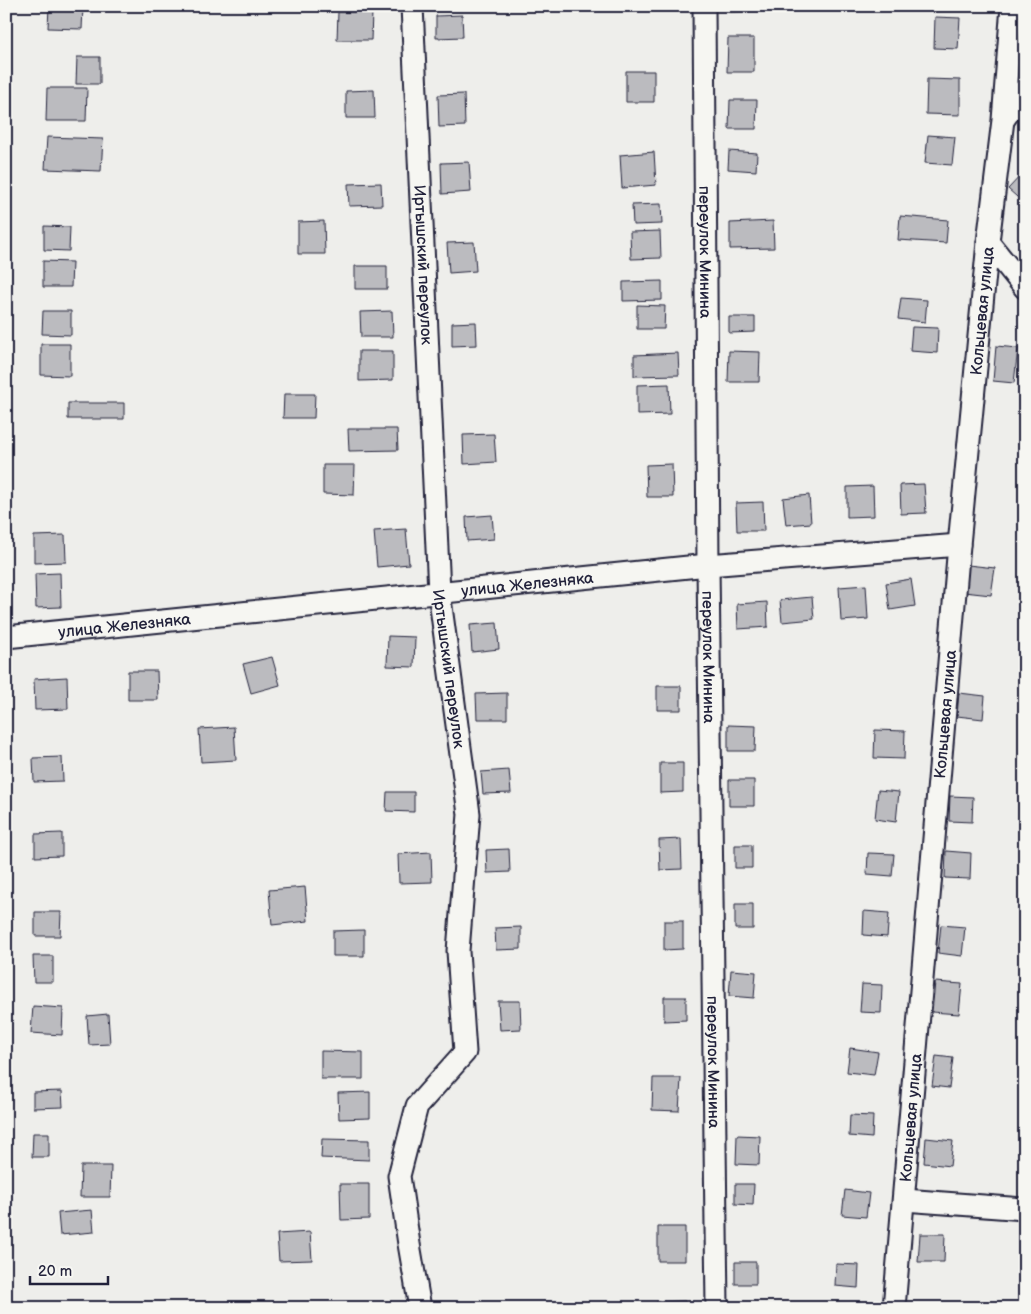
<svg xmlns="http://www.w3.org/2000/svg" width="1031" height="1314" font-family="'Balsamiq Sans',sans-serif">
<rect width="100%" height="100%" fill="#eeeeeb"/>
<filter id="ink" filterUnits="userSpaceOnUse"><feTurbulence type="fractalNoise" baseFrequency=".02" numOctaves="2"/><feDisplacementMap in="SourceGraphic" scale="10" xChannelSelector="R" yChannelSelector="G"/><feConvolveMatrix kernelMatrix="1 2 1 2 8 2 1 2 1" color-interpolation-filters="sRGB"/></filter>
<g filter="url(#ink)">
<!-- building -->
<path fill="#bbbbbf" stroke="#22223b" d="M49,6L83,7L82,29L48,28Z
M730,6H764V11L730,12Z
M338,12H372L371,40H337Z
M462,15L463,37L436,38V16Z
M935,17L960,18L958,49L934,48Z
M728,38H754V72H727Z
M77,57H100V84H76Z
M626,71H654V102H626Z
M927,79L960,80V115L926,114Z
M47,88H87L86,121H46Z
M374,90L375,118H346V91Z
M464,94L465,126L439,127L438,95Z
M730,100H757L756,129H729Z
M928,135L955,137L952,165L925,163Z
M47,137L103,139L101,171L45,169Z
M729,151L757,153L756,171L728,169Z
M654,152L656,185L622,188L620,155Z
M469,162L471,192L442,194L441,163Z
M1023,173L1025,175V204L1008,189Z
M381,183L382,205L349,206L348,184Z
M661,204L662,224L633,225L632,205Z
M900,216L948,220L946,243L898,240Z
M324,221L325,254H298V222Z
M773,221L774,248L730,249V223Z
M44,226L70,227L69,251L44,250Z
M660,231L661,258L631,259L630,232Z
M474,242L476,271L449,273L447,243Z
M43,261L72,262L71,287H43Z
M355,266H387V289H355Z
M662,281V300L623,301V282Z
M901,298L927,300L925,322L898,319Z
M637,305L665,306L664,329H637Z
M43,311H71V335L42,334Z
M392,311L393,337H361L360,312Z
M729,317H755V332L729,333Z
M476,322L477,345L452,346V323Z
M912,327L938,328L937,353L910,351Z
M41,344H70V376L41,375Z
M996,346L1018,348L1014,383L993,381Z
M359,351H393V380L359,381Z
M729,351L760,352L759,382H728Z
M678,353L679,375L634,376V355Z
M669,384L670,414L637,415V385Z
M284,394H315L314,418H283Z
M68,403H124V419H68Z
M348,429H397L398,450L349,451Z
M494,434L496,462L464,464L463,435Z
M672,464L673,497H647L646,465Z
M323,465H355L354,495L323,494Z
M924,484L926,513L901,514L900,485Z
M873,486L874,516L847,517V487Z
M809,495L811,523L786,525L783,498Z
M763,502L764,531H737L736,503Z
M492,515L494,539L467,541L466,517Z
M406,529L409,564L377,567L374,531Z
M65,535L66,562L34,563V536Z
M968,565L995,568L991,595L964,592Z
M60,573L61,607L36,608L35,574Z
M911,579L915,606L890,610L886,583Z
M866,585L868,619L841,621L839,587Z
M812,597L814,619L782,622L780,600Z
M767,602L768,627L738,629L737,604Z
M497,623L499,649L472,652L470,625Z
M388,636L415,637L414,667L387,666Z
M272,657L280,685L251,693L243,664Z
M128,671H157L158,700H128Z
M67,677L68,709L35,710L34,679Z
M657,686H681V710H657Z
M507,693V719H477L476,694Z
M959,693L985,696L983,719L957,716Z
M728,725L756,726L755,751H728Z
M234,727L236,760L201,762L199,729Z
M875,730L905,731L904,759L874,758Z
M62,757L63,781L34,782L33,758Z
M660,763H683V792L660,793Z
M509,770L511,793L483,794L481,772Z
M729,780H754V806H729Z
M878,790L899,792L896,822L875,819Z
M387,792H414V812L386,811Z
M950,796L973,797L972,822L949,821Z
M62,833V856L35,857V834Z
M681,839L682,869L660,870L659,840Z
M735,845H752V868H735Z
M509,849L510,872L487,873L486,850Z
M946,851L971,853L970,879L945,878Z
M431,852L432,882L399,883L398,854Z
M868,853L894,854L892,876L867,874Z
M305,887L308,921L272,925L269,890Z
M735,904H753V929H735Z
M864,911L889,913L887,937L863,935Z
M35,912H61L60,936H35Z
M664,921H683V949L664,950Z
M941,925L965,927L962,956L938,953Z
M521,927V949L496,950L495,928Z
M364,930V956H333V931Z
M33,956H53V982H34Z
M731,970L756,972L754,998L729,996Z
M935,982L962,984L959,1014L932,1012Z
M862,984L882,985L881,1013L860,1012Z
M664,997H686V1020L664,1021Z
M498,1001H520L521,1029L500,1030Z
M33,1006L63,1008L62,1035L31,1033Z
M108,1014L110,1044L89,1045L87,1016Z
M850,1048L878,1052L874,1075L847,1072Z
M321,1051L363,1052V1079H321Z
M936,1056L953,1058L949,1088L932,1086Z
M653,1078H681L679,1111L652,1110Z
M62,1091L63,1107L33,1108V1092Z
M370,1092V1118L339,1119L338,1093Z
M850,1115L873,1116L872,1138L849,1136Z
M33,1133H49V1157H32Z
M737,1135L760,1136L759,1165L736,1164Z
M926,1138L953,1141L950,1166L924,1163Z
M322,1139L369,1140V1160L321,1158Z
M81,1166H111L110,1197H80Z
M340,1184H369V1219L341,1220Z
M735,1184H754L753,1205L735,1204Z
M845,1190L869,1193L866,1217L842,1215Z
M92,1210L94,1232L60,1235L58,1213Z
M658,1227H685V1261H658Z
M310,1232L312,1260L279,1261L277,1234Z
M920,1234H945L944,1262H918Z
M735,1262H756V1284H735Z
M836,1264L859,1265L858,1288L835,1286Z
M685,1301V1308H657L656,1302Z
M29,1305L59,1306V1308H29Z"/>
<g fill="none" stroke-linecap="round" stroke-linejoin="round">
<!-- street casing -->
<g stroke="#22223b" stroke-width="25">
<g id="street">
<path id="s1" d="M412,6L439,592L469,814L458,951L465,1052L417,1106L399,1176L409,1244L420,1308"/>
<path id="s2" d="M704,6L708,565L717,1308"/>
<path d="M1004,119L1025,89"/>
<path d="M988,242L1025,288"/>
<path id="s3" d="M6,637L708,565L959,545"/>
<path d="M904,1200L1025,1209"/>
<path id="s4" d="M894,1308L959,545L988,242L1003,120L1012,6"/>
</g>
</g>
<!-- street -->
<use href="#street" stroke="#f6f6f2" stroke-width="21"/>
</g>
</g>
<g text-anchor="middle" stroke-width="4.5" stroke-linejoin="round" paint-order="stroke">
<!-- street labels -->
<g font-size="16" fill="#22223b" stroke="#f6f6f2">
<text dy="6" stroke="none"><textPath href="#s2" startOffset="246">переулок Минина</textPath></text>
<text dy="6" stroke="none"><textPath href="#s1" startOffset="259">Иртышский переулок</textPath></text>
<text dy="6" stroke="none"><textPath href="#s4" startOffset="1001">Кольцевая улица</textPath></text>
<text dy="6" stroke="none"><textPath href="#s3" startOffset="524">улица Железняка</textPath></text>
<text dy="6" stroke="none"><textPath href="#s3" startOffset="119">улица Железняка</textPath></text>
<text dy="6" stroke="none"><textPath href="#s2" startOffset="651">переулок Минина</textPath></text>
<text dy="6" stroke="none"><textPath href="#s1" startOffset="664">Иртышский переулок</textPath></text>
<text dy="6" stroke="none"><textPath href="#s4" startOffset="596">Кольцевая улица</textPath></text>
<text dy="6" stroke="none"><textPath href="#s2" startOffset="1056">переулок Минина</textPath></text>
<text dy="6" stroke="none"><textPath href="#s4" startOffset="191">Кольцевая улица</textPath></text>
</g>
</g>
<!-- margin -->
<rect width="1031" height="1314" fill="none" stroke="#f6f6f2" stroke-width="25"/>
<rect x="12" y="12" width="1006" height="1289" fill="none" stroke="#22223b" stroke-width="2" filter="url(#ink)"/>
<!-- scale -->
<path d="M30 1276v8h78v-8" fill="none" stroke="#22223b" stroke-width="2.5"/>
<text x="38" y="1276" font-size="15" fill="#22223b" stroke="#f6f6f2" stroke-width="4" paint-order="stroke">20 m</text>
</svg>
